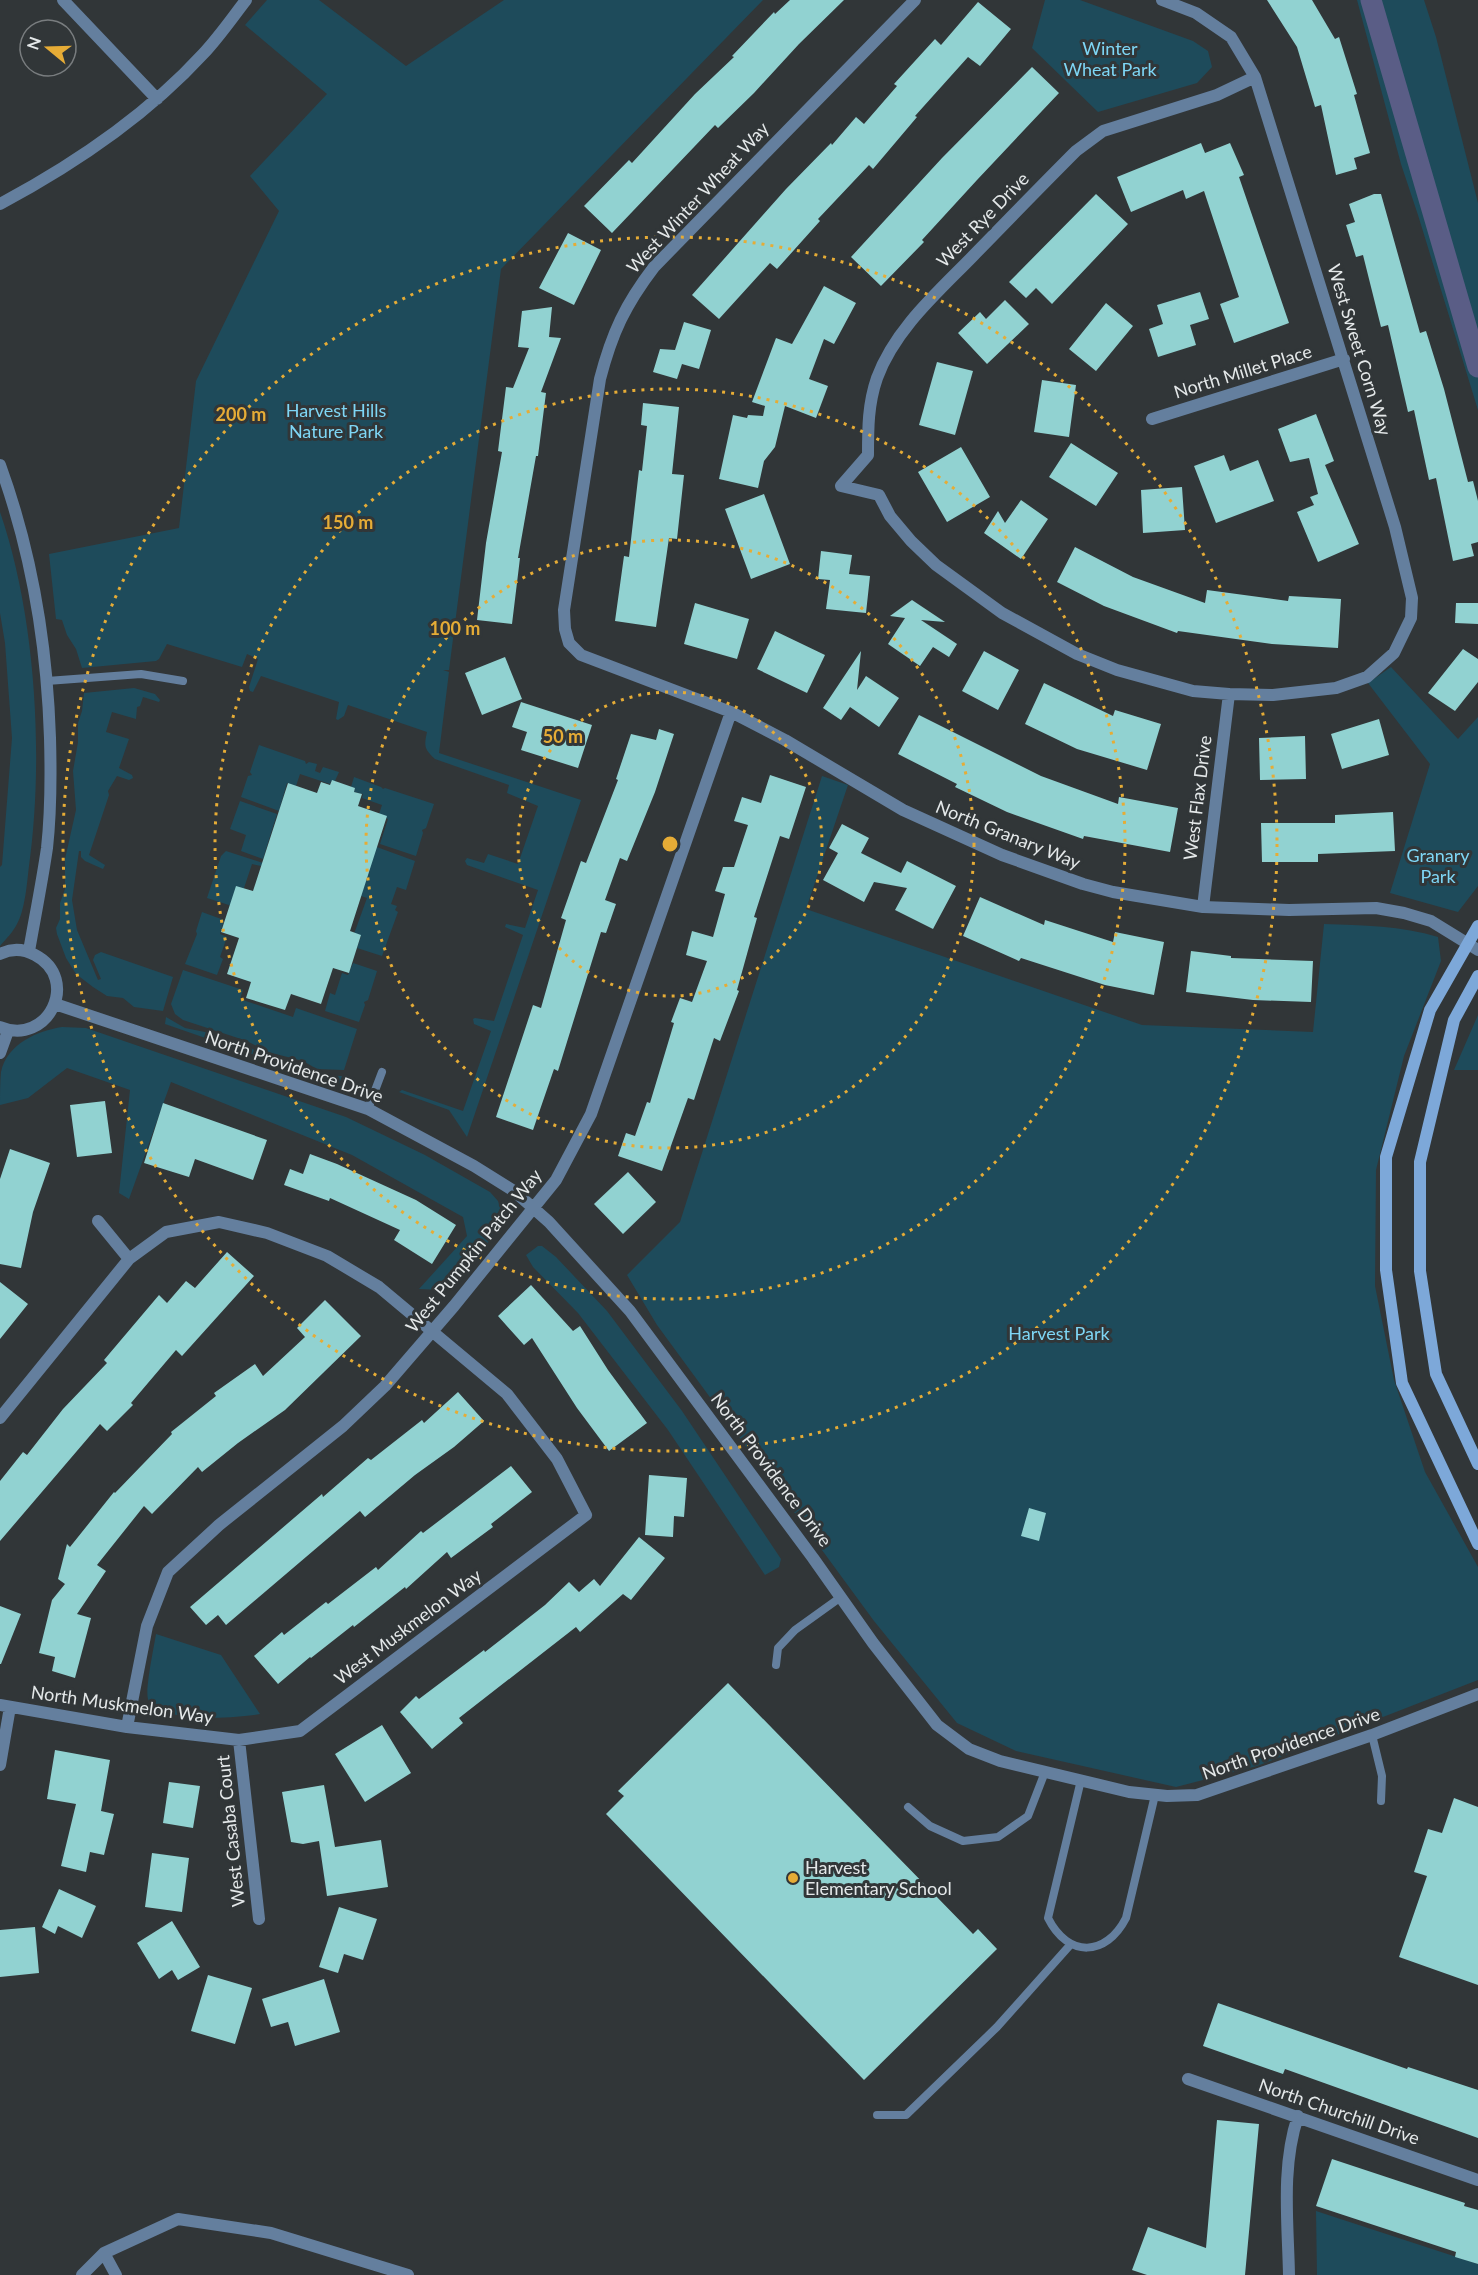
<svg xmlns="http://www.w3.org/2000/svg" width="1478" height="2275" font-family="Lato,sans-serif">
<rect width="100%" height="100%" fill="#313638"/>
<!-- green -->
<path fill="#1e4b5b" d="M267,0H319L406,66L504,0H763L501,269L449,670H443L449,672L439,753L581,800L467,1137L449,1110L399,1092L402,1090L463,1111L491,1031L474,1024L473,1019L475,1018L494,1021L523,935L505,927L506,924L525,928L538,890L467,865L465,861L467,858L484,863L488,854L518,864L538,806L507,793L509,785L435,759C424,749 424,746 427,732L348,705L344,716L338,720L336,719L339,702L261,676L253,692L250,691L249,687L258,659L247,654L242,667L167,644L159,659L156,661L82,668L76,649L67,635L62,620L56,619L49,554L179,528L196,381L279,211L250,176L327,94L245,25Z
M1045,0H1080L1193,41L1208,51L1212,67L1197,83L1098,112L1032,48Z
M1357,0H1424L1436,37L1478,203V410L1418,215L1401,164Z
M0,512C36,616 44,758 29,866C27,883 25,910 17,924C13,932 6,939 0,946V867L2,865L12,738L5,643L0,613Z
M1391,667L1458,739L1478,717V886L1458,912L1390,893L1430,764L1368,683Z
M134,688L155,694L160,700L159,702L143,697L140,706L137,707L136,719L112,712L106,732L129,739L119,768L132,775L133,778L129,780L117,776L108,791L109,795L89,855L105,865L103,869L85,861L81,857V851H79L72,900L77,930L98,980L101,979L93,960L95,955L101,952L173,977L163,1011L134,1007L123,998L107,996L93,987L76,974L66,958L57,934L56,928L60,919V903L65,889V859L76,810L73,771L78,742V723L82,711L84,693Z
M259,745L305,761L306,764L309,762L317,764L315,771L320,773L323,767L339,772L335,781H331L330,784L300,774L296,786L287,783L279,811L241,797L248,776L252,775L250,772Z
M822,776L848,785L806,909L1142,1025L1313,1032L1324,924C1362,925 1402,926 1438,937L1441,961L1404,1056L1376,1170L1375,1286L1394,1380L1425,1472L1478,1567V1680L1257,1766L1176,1787L1016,1751L957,1723L874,1621L657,1325L627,1275L680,1222Z
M354,777L381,787L383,789L385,788L434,804L426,828L422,830L423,833L416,856L380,844L388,819L379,814L382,805L362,798L363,794L354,792L355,788L351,787Z
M240,801L277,814L263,859L241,851L246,835L230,829Z
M374,846L415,861L406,890L397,887L391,904L397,906L395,910L398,912L382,956L357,948L361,936L354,934L367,898L358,895Z
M226,851L263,863L261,866L252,864L242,894L232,906L207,898L221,856Z
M202,912L224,920L220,934L227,937L220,957L223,959L217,975L185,964L197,934L196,931Z
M353,963L377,971L368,1000L364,1002L365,1005L359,1022L325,1011L330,993L335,995L342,973L348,975Z
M183,970L243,990L240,999L293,1017L296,1008L357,1029L344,1070L317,1069L303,1061L268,1052L247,1041L183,1020L175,1014L171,1004Z
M1478,1015V1070H1454Z
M166,1017L185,1028L205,1032L245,1045L274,1060L291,1062L322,1075L342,1076L339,1084L165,1024Z
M62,1027L86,1028L346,1117L425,1155L490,1192L498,1201L500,1208L491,1239L452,1284L443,1290L419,1289L467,1236L463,1217L352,1155L171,1082L129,1199L119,1193L130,1090L67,1068L28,1098L0,1105C0,1094 0,1082 1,1072C7,1044 37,1031 62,1027Z
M538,1246H542L556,1257L607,1311L682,1411L781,1559L779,1567L765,1575L668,1430L578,1313L533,1267L526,1255Z
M156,1634L221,1655L260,1714C238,1718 157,1724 148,1699C145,1689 154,1647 156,1634Z
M1316,2211L1478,2264V2275H1317Z"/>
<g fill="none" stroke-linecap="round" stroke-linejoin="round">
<!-- canal -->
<path stroke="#5a5d86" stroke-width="21" d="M1371,0L1478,367"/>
</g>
<!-- building -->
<path fill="#91d2d1" d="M790,0H844L799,44L754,93L718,128L715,125L612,233L584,206L629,160L632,163L695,94L734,57L732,56L774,12L775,14Z
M1267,0H1312L1335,39L1339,37L1357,94L1354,95L1370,153L1354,158L1357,169L1336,175L1321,105L1315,107L1297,47Z
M978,2L1011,29L980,66L968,57L915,116L917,117L873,169L869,165L818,219L820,221L777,269L770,263L719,319L692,295L786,189L831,143L832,145L856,117L864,124L897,86L894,84L935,39L941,45Z
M1032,67L1059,93L977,180L922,240L924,242L881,286L851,257L942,158Z
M1201,143L1205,153L1230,143L1244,175L1239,177L1289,323L1234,343L1220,304L1239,297L1204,191L1186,199L1183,190L1131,212L1117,177Z
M1096,194L1128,224L1052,304L1036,288L1026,298L1009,282Z
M1374,194H1381L1420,333L1426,331L1444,389L1468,482L1473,481L1478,501V542L1471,544L1474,556L1453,561L1436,478L1429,480L1414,410L1408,412L1388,325L1381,327L1363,255L1356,257L1346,225L1355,222L1349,204Z
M568,233L601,250L574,305L539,288Z
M824,286L856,303L834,344L824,339L809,379L828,386L816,418L785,406L775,447L764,461L758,488L719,479L733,415L747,418L748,415L763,416L765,406L752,402L776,338L792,344Z
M1200,292L1209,319L1190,325L1196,345L1158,357L1149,329L1163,324L1157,305Z
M1005,300L1029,324L987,364L958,333L980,312L986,319Z
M1106,303L1133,326L1096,371L1069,349Z
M552,307L549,337L561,338L541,392L546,393L538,456H536L518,558H520L512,624L477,620L486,543L502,452L498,451L506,387L513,388L529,348L518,347L522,311Z
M684,322L711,330L699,369L682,364L677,379L653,372L660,349L675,350Z
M937,362L973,371L955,435L919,425Z
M1042,380L1076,385L1069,437L1034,432Z
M643,403L679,407L672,474L684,475L677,539L669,538L656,627L615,621L624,556L629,557L639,470L642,471L647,426L641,425Z
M1316,414L1334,461L1325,465L1359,544L1318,562L1297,512L1314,505L1310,497L1318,494L1309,458L1290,462L1278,429Z
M1071,443L1118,473L1096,506L1049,477Z
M961,447L990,497L947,522L918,472Z
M1224,455L1230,471L1258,460L1274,501L1216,523L1194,466Z
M1182,487L1185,530L1143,533L1141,490Z
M764,494L790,564L751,579L725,509Z
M1021,500L1048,519L1021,559L984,533L998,511L1005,523Z
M1075,547L1133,577L1205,603L1207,590L1288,601L1289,596L1341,599L1338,648L1272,644L1178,631L1177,633L1104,606L1057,582Z
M821,551L852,555L849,574L870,576L866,613L826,609L830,580L818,579Z
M912,600L945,622L921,620L957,644L949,657L933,647L920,666L888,644L905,618L890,616Z
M695,603L749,619L737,659L684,644Z
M1456,603H1478V624L1455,623Z
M775,631L825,655L807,693L757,669Z
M1463,649L1478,659V682L1455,711L1428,693Z
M861,651L857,690L866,676L899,698L879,727L850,707L841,720L823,708Z
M984,651L1019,670L998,710L962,691Z
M505,657L522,699L482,715L465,673Z
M1044,683L1113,716L1115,710L1161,724L1147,770L1077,749L1025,724Z
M521,702L592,725L578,768L521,750L527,732L512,727Z
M919,715L1041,776L1118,804L1119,797L1178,808L1170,852L1084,836L1083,839L1007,812L955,787L957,784L898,754Z
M1379,719L1389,755L1342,769L1331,734Z
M659,729L674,734L655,792L627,861L620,858L605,900L616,904L606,933L601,932L558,1071L554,1069L533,1130L496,1117L533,1005L541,1008L566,920L561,918L581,861L586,863L618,780L616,779L631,734L656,740Z
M1305,736L1306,779L1260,780L1259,738Z
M770,775L806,787L789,839L780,836L754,917L757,918L737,990L739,991L720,1041L714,1038L694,1100L688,1098L662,1171L618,1156L626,1133L635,1136L647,1102L650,1103L674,1023L671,1022L680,998L692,1002L707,961L686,955L692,931L713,937L725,894L715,891L723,867H734L748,825L734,821L742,797L761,803Z
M332,780L355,788L354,792L362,794L358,806L387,816L350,931L361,935L349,973L333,968L321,1004L291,994L285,1010L246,998L251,982L227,974L239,938L221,932L236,886L253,891L288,783L317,793L321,782L330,785Z
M1393,812L1395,851L1318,854V862H1262L1261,823H1335V815Z
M842,824L869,838L861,853L901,873L907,861L956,886L933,929L895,910L907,888L874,882L864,902L823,880L838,853L829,848Z
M980,897L1044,925L1045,920L1113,942L1115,932L1164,942L1154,995L1105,985L1021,958L1019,961L963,936Z
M1191,951L1231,956V958L1313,961L1311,1002L1253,1000L1186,992Z
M105,1101L112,1153L77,1157L70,1105Z
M163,1103L267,1140L253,1180L195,1159L189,1177L144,1163Z
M10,1149L50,1163L33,1212L21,1268L0,1264V1179Z
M310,1154L337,1164L416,1200L456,1225L432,1264L394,1240L400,1230L330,1198L329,1201L284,1185L290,1169L303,1174Z
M628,1172L656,1202L623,1234L594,1204Z
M227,1252L254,1276L182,1356L176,1350L131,1403L133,1405L107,1431L100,1424L0,1541V1481L23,1452L27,1455L63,1409L107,1363L104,1360L159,1295L167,1303L186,1281L195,1288Z
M0,1282L28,1304L0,1339Z
M531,1285L573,1331L580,1326L608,1370L647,1423L609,1451L577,1408L532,1338L524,1345L498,1316Z
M325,1300L361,1336L285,1410L238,1443L202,1472L198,1467L152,1514L144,1506L97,1565L106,1571L77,1614L91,1618L75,1678L52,1671L55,1657L39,1653L52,1600L65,1584L58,1579L67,1544L70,1547L114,1492L115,1493L172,1434L171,1432L216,1396L214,1393L255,1364L263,1376L305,1337L297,1328Z
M458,1392L484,1421L454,1447L415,1475L365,1517L360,1511L226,1625L218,1615L206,1625L190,1607L322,1494L323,1497L368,1458L371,1460L422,1420L424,1423Z
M511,1466L532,1492L491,1524L493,1527L451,1558L447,1552L406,1589L405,1587L354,1627L353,1625L311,1658L310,1657L278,1684L254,1656L282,1632L284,1635L326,1602L328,1604L376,1567L378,1570L421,1531L423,1533Z
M649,1475L687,1478L684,1517L674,1516L673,1537L645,1535Z
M1029,1508L1046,1513L1039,1541L1021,1536Z
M639,1537L665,1558L631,1600L623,1594L580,1632L576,1627L459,1718L463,1723L432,1749L400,1712L416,1696L419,1699L484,1650L485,1652L545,1605L569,1582L579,1592L594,1579L600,1586Z
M0,1606L21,1614L1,1664H0Z
M728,1683L973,1934L978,1929L997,1949L864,2080L606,1814L624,1796L618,1791Z
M382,1725L411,1773L365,1802L335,1754Z
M55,1750L110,1760L101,1811L114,1814L104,1855L90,1852L86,1872L61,1866L76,1804L47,1799Z
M169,1782L200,1786L193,1828L163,1823Z
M324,1785L335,1847L381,1840L388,1887L327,1896L319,1841L303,1844L291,1842L282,1792Z
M1454,1798L1478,1807V1985L1399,1957L1427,1876L1414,1872L1428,1829L1442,1833Z
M152,1853L189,1858L182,1912L145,1907Z
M59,1889L96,1906L82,1938L58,1926L55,1934L42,1927Z
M339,1907L377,1919L363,1960L344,1954L338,1973L319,1967Z
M172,1921L200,1967L178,1980L172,1970L159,1979L137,1943Z
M35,1927L39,1973L0,1977V1930Z
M208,1975L252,1988L235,2044L191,2031Z
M324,1979L340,2032L295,2046L288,2022L271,2027L262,1999Z
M1218,2003L1407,2069L1408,2067L1478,2090V2138L1285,2069L1283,2074L1203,2046Z
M1217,2120L1259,2124L1245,2275H1147L1132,2270L1148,2227L1206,2248Z
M1332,2159L1465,2203L1464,2206L1478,2210V2264L1455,2257L1456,2252L1316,2206Z"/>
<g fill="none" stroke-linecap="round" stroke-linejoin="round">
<!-- lane -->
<path stroke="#647f9e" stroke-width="8" d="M47,681L141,674L183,681
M368,1109L382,1072
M776,1665L778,1648L795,1630L841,1597
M1372,1735L1382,1776L1381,1801
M1081,1780L1048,1918C1068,1958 1106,1957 1126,1918L1155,1795
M908,1807L930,1826L963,1841L998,1837L1028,1816L1045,1772
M877,2115H906L997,2027L1071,1944"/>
<!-- street -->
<path stroke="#647f9e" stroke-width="12" d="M63,0L157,99
M915,0L654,267C625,305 612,333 600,379L564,610L565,629L569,643L581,655L731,712L785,740L903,810L1002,855L1083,884L1113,892L1203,907L1289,910L1376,908L1404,913L1431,921L1478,950
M1162,0L1196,13L1231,37L1255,77L1395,527L1412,598L1411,618L1394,653L1367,677L1336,688L1273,695L1229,694L1193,691L1117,670L1077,654L1002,613L936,565L911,541L890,516L879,495L841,486L868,455C868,428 868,404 877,378C895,329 938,292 973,256C1007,221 1041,186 1076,151L1103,131L1217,95L1255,77
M0,204C73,165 147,115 203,54C219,37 232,18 246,0
M1152,419L1344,359
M0,465C32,553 47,644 50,738C51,774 51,812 47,848C42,882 35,917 29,951
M1203,907L1229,694
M0,954C12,948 24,949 35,955C81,979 48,1047 0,1027
M55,1004L368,1109L474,1166L514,1191L549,1222L630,1311L813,1558L873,1643L937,1725L969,1749L1000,1761L1129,1792L1167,1796L1197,1795L1372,1735L1478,1694
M0,1053L8,1031
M98,1221L129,1259
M0,1418L129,1259L166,1232L219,1222L267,1233L327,1256L379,1287L507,1394L557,1459L586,1515L300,1731L239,1740L127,1727L0,1705
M127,1727L147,1626L168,1572L219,1525L343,1426L385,1386L454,1306L556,1180L591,1114L731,712
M239,1740L259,1919
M0,1765L10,1707
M1188,2079L1478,2180
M104,2253L116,2275
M82,2275L104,2253L178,2219L271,2233L408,2275
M1289,2275C1288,2222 1281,2167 1298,2116"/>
<!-- secondary -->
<path stroke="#7da8d9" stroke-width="12" d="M1478,926L1430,1010L1386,1157V1270L1402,1383L1478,1544
M1478,976L1454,1020L1420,1162V1271L1436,1374L1478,1464"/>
</g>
<!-- distance rings -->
<g fill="none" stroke="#e6ac36" stroke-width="3" stroke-dasharray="3 6">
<circle cx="670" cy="844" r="152"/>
<circle cx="670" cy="844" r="304"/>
<circle cx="670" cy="844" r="455"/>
<circle cx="670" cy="844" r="607"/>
</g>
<!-- markers -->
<circle fill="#e6ac36" stroke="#313638" stroke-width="2" cx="793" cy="1878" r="6"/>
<g text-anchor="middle" stroke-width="6" stroke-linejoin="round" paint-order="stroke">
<!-- park labels -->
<g font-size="18" fill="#7ed6f5" stroke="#313638">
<text x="1110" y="55">Winter<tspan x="1110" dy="21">Wheat Park</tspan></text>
<text x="336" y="417">Harvest Hills<tspan x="336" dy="21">Nature Park</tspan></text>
<text x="1438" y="862">Granary<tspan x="1438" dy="21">Park</tspan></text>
<text x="1059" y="1340">Harvest Park</text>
</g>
<!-- street labels -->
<g font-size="18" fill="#e4e8e9" stroke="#313638">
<text transform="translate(698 198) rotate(-47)" y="6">West Winter Wheat Way</text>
<text transform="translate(983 220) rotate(-46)" y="6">West Rye Drive</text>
<text transform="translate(1359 350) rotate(73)" y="6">West Sweet Corn Way</text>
<text transform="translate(1243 372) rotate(-17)" y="6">North Millet Place</text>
<text transform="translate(1198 798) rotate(-83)" y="6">West Flax Drive</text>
<text transform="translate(1008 835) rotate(22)" y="6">North Granary Way</text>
<text transform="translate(294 1067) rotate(19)" y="6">North Providence Drive</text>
<text transform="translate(474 1251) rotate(-51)" y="6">West Pumpkin Patch Way</text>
<text transform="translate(771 1470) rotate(53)" y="6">North Providence Drive</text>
<text transform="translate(408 1627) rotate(-37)" y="6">West Muskmelon Way</text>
<text transform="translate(122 1705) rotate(8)" y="6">North Muskmelon Way</text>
<text transform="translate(1291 1744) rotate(-19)" y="6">North Providence Drive</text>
<text transform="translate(231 1831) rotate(-96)" y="6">West Casaba Court</text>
<text transform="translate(1339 2112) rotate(19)" y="6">North Churchill Drive</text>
</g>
<!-- poi labels -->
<g font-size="18" fill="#e4e8e9" stroke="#313638" text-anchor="start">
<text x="805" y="1874">Harvest<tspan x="805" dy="21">Elementary School</tspan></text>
</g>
</g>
<circle cx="670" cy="844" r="9" fill="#e6ac36" stroke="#313638" stroke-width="3"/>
<g font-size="18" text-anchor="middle" font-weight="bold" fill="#e6ac36" stroke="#313638" stroke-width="6" stroke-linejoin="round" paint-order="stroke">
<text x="241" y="421">200 m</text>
<text x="348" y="529">150 m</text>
<text x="455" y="635">100 m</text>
<text x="563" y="743">50 m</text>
</g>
<!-- north arrow -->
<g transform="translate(48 48) rotate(289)"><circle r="28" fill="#313638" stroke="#797d7f" stroke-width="1.5"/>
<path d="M0-4.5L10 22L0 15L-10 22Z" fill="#e6ac36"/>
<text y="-9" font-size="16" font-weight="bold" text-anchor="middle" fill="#e4e8e9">N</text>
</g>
</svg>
